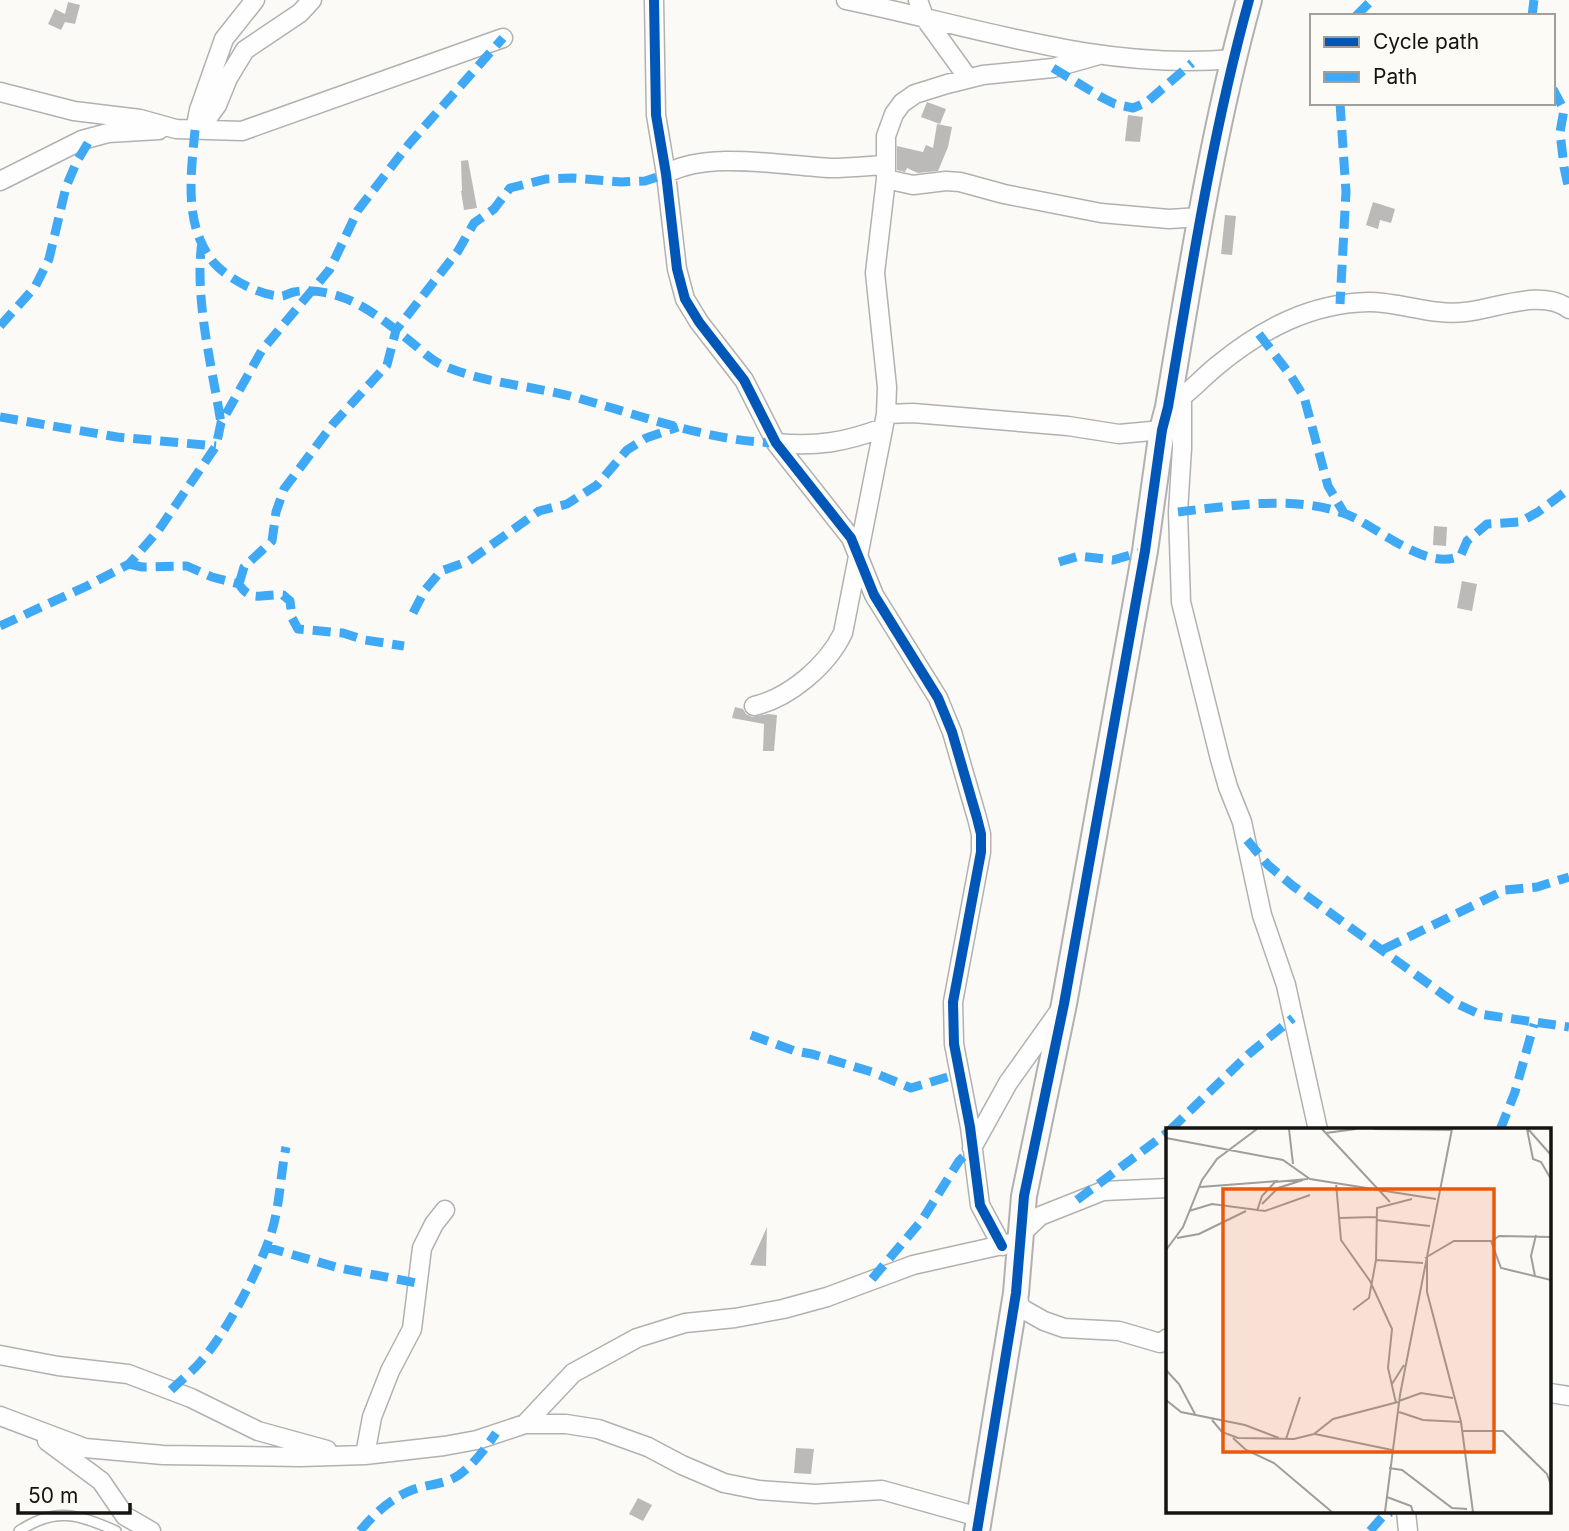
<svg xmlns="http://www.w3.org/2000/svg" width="1569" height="1531" font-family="Inter,sans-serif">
<rect width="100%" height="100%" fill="#fbfaf7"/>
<!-- building -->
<path fill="#bbbab8" d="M68,2L80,5L75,24L65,22L61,30L48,24L55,9L65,14Z
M927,102L946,109L940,124L921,117Z
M1128,115L1143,117L1140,142L1125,141Z
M937,124L952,127L948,147L938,171L918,173L907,168L905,172L897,170V146L923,152L926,145L933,148Z
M468,160L477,208L464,210L461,191H462L461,161Z
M1373,202L1395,209L1391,223L1380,220L1378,229L1366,225Z
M1225,215L1236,216L1232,255L1221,254Z
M1434,526L1447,527L1446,546L1433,545Z
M1462,581L1477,584L1472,611L1457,608Z
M735,707L743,709L746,714L752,717L768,714L777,715L774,751H763L764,724L732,718Z
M767,1227L766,1266L750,1265Z
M796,1448L814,1449L811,1474L794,1473Z
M638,1498L652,1505L643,1521L629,1514Z"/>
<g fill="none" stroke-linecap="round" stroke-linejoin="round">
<!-- lane casing -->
<g stroke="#b1b1af" stroke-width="12">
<path id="lane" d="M19,1531C55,1507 79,1514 116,1531"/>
</g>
<!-- street casing -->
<g stroke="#b1b1af" stroke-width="21">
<path id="street" d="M654,0L656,115L666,174L677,269L685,299L699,322L744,380L776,443L851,538L874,595L938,698L952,732L977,818L981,834V852L953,1002L954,1044L970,1127L980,1205L1002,1246
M846,0C973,26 1101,71 1233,59
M918,0L924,17L968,78
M0,92L74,111L140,119L176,129L242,131L503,38
M196,126L209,116L217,105L228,78L245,50L300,13L312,0
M195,130L199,110L224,39L255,0
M666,174C707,150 784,166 831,168C849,168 867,166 885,165
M886,179L913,185L946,181L960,182L1004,194L1101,213L1169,219L1200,217
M0,181L82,140L108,133L159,130
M1182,397V448L1178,512L1181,602L1220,759L1228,787L1242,822L1262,915L1286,985L1318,1130
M1174,403C1190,392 1203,377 1218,365C1262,329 1311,303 1369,302C1401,302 1432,316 1465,312C1495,309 1542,288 1569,309
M886,414L913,413L1068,426L1119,434L1162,430
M776,443C817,447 845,442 883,428
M754,706C789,698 827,666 843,633L886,414L887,387L875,273L886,179V136L894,114L902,103L915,94L947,84L983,75L1053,68L1099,55
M972,1148L1008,1083L1060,1010
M1022,1233L1040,1216L1103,1191L1168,1188
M1016,1293L1021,1308L1044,1321L1064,1328L1119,1331L1160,1343L1168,1338
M0,1355L58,1366L128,1374L191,1398L258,1431L327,1450
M1550,1393L1569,1396
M0,1416L85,1448L163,1455L301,1457L365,1455L444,1446L477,1440L525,1424L573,1373L637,1338L685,1323L735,1318L783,1309L827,1297L913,1265L1011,1243
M525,1424H566L598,1429L648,1447L682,1465L724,1483L759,1490L815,1494L882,1490L979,1517
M47,1441L101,1481L125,1516L151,1531
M365,1455L372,1417L390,1371L412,1329L422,1248L434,1224L445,1210
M1406,1512L1408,1531"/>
</g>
<!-- secondary casing -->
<g stroke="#b1b1af" stroke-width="28">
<path id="secondary" d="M977,1531L1016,1293L1024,1196L1064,1004L1145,551L1162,430L1168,407C1191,271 1212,134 1249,0"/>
</g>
<!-- lane -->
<use href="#lane" stroke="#fefefe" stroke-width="9"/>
<!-- street -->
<use href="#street" stroke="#fefefe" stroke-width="18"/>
<!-- secondary -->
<use href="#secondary" stroke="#fcfafa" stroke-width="24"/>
<!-- quiet -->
<path stroke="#3fa9f5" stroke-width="9" stroke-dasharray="18 9" stroke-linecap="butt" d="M1356,16L1372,0
M1532,16L1534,0
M1053,68L1101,97L1115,104L1133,108L1147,102L1192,63
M1553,89L1564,110L1560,132L1564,167L1569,190
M1340,103L1346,192L1340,304
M195,130C191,174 183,226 214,263C227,278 259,295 279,296C284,297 289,293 294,292C308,289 328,292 341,297C367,305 396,330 416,346C424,353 433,361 442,365C483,383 527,385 570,396C638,414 705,441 776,443
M202,241C194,299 212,366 221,423
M0,326L35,287L49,259L66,187L77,161L91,138
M1259,334L1291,376L1304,397L1328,486L1344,513
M0,417L117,437L216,446
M1178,512C1231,506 1291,495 1343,513C1374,523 1427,574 1461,555L1467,541L1487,524L1520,522L1538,512L1569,489
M1059,562L1079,556L1113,560L1145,551
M129,564L142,567L187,566L212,577L239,584C251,604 264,593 283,595L290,601L292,618L298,629L343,633L365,640L404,646
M239,584L244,567L272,541L276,512L284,489L333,424L387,365L396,330L458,251L474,223L494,209L510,188L546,179L572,178L621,182L645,181L666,174
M413,613L425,590L441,571L469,561L539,511L567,504L597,485L627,450L646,438L678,427
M0,626L87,586L129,564L158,531L216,446L221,423L262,350L330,269L358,210L409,144L503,38
M1247,840L1268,865L1293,886L1455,1003L1479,1014L1569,1027
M1384,949L1505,890L1537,887L1569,877
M751,1035L795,1051L812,1054L872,1072L911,1088L961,1073
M1170,1130L1250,1053L1293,1018
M1500,1130L1515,1092L1534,1024
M1077,1200L1168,1132
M266,1247L339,1268L417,1283
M872,1279L922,1220L959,1161L972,1148
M171,1390C181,1380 193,1371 202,1360C226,1333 258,1272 270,1237C280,1208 280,1177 286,1147
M360,1531C374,1514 391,1498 412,1490C428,1484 444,1485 459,1475C474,1464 485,1449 496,1433
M1370,1531L1384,1515L1391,1512"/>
<!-- cycleway casing -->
<g stroke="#fcfbf6" stroke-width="15">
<path id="cycleway" d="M654,0L656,115L666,174L677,269L685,299L699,322L744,380L776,443L851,538L874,595L938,698L952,732L977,818L981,834V852L953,1002L954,1044L970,1127L980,1205L1002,1246
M977,1531L1016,1293L1024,1196L1064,1004L1145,551L1162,430L1168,407C1191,271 1212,134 1249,0"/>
</g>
<!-- cycleway -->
<use href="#cycleway" stroke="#0057b8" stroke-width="10"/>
</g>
<!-- overview -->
<g transform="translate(1166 1128)">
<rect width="385" height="385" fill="#fbfaf7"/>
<path fill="none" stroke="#9f9e9c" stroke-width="2" d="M123,1L127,36M156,1L224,74M208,1L286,2M361,1L367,31L375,34L385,51M362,1L385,27M160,5L190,1M0,10L117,32L144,51L270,71M170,55L175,112L204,153L226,201L222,240L230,275M34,59L112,53M96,76L112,60L137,52M23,83L46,76L99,83L144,67M91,83L96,68L109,54L142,51M173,90L210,89M210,92L264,98M11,110L33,106L80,83M326,113L333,108L385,109M0,122L17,99L36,52L51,31L91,1M261,129V164L295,294L307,384M259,130L288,113H325L335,140L385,152M210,132L257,135M369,148L365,128L370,107M187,182L203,170L210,132L211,80L246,71M0,242L13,256L29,286M226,256L238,237M0,272L15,284L79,297L113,310M233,273L255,265L287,270M233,284L257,292L295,294M46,292L56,304L72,310L128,311L148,306L167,291L232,274M297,303H337L381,346L385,357M149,306L226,322M67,310L80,322L108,335L166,384M120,311L134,269M223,340L236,342L286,380L301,381M221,369L245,378L247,384M219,384L234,267L286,1"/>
<path fill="#e8590c" fill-opacity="0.15" stroke="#e8590c" stroke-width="3.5" d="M57,61H328V324H57Z"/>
<rect width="385" height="385" fill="none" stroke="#151413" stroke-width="3.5"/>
</g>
<!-- legend -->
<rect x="1310" y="14" width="245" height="91" fill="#fcfbf6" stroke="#a09f9b" stroke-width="2"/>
<rect x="1324" y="37" width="35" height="10" fill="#0057b8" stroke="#a09f9b" stroke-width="2"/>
<text x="1373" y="49" font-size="21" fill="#151413">Cycle path</text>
<rect x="1324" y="72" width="35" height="10" fill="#3fa9f5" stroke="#a09f9b" stroke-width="2"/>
<text x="1373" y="84" font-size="21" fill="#151413">Path</text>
<!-- scale -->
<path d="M18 1503v10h112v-10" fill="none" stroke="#151413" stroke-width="3.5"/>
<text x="28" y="1503" font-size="21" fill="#151413" stroke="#fcfbf6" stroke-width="5" paint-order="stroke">50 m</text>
</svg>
